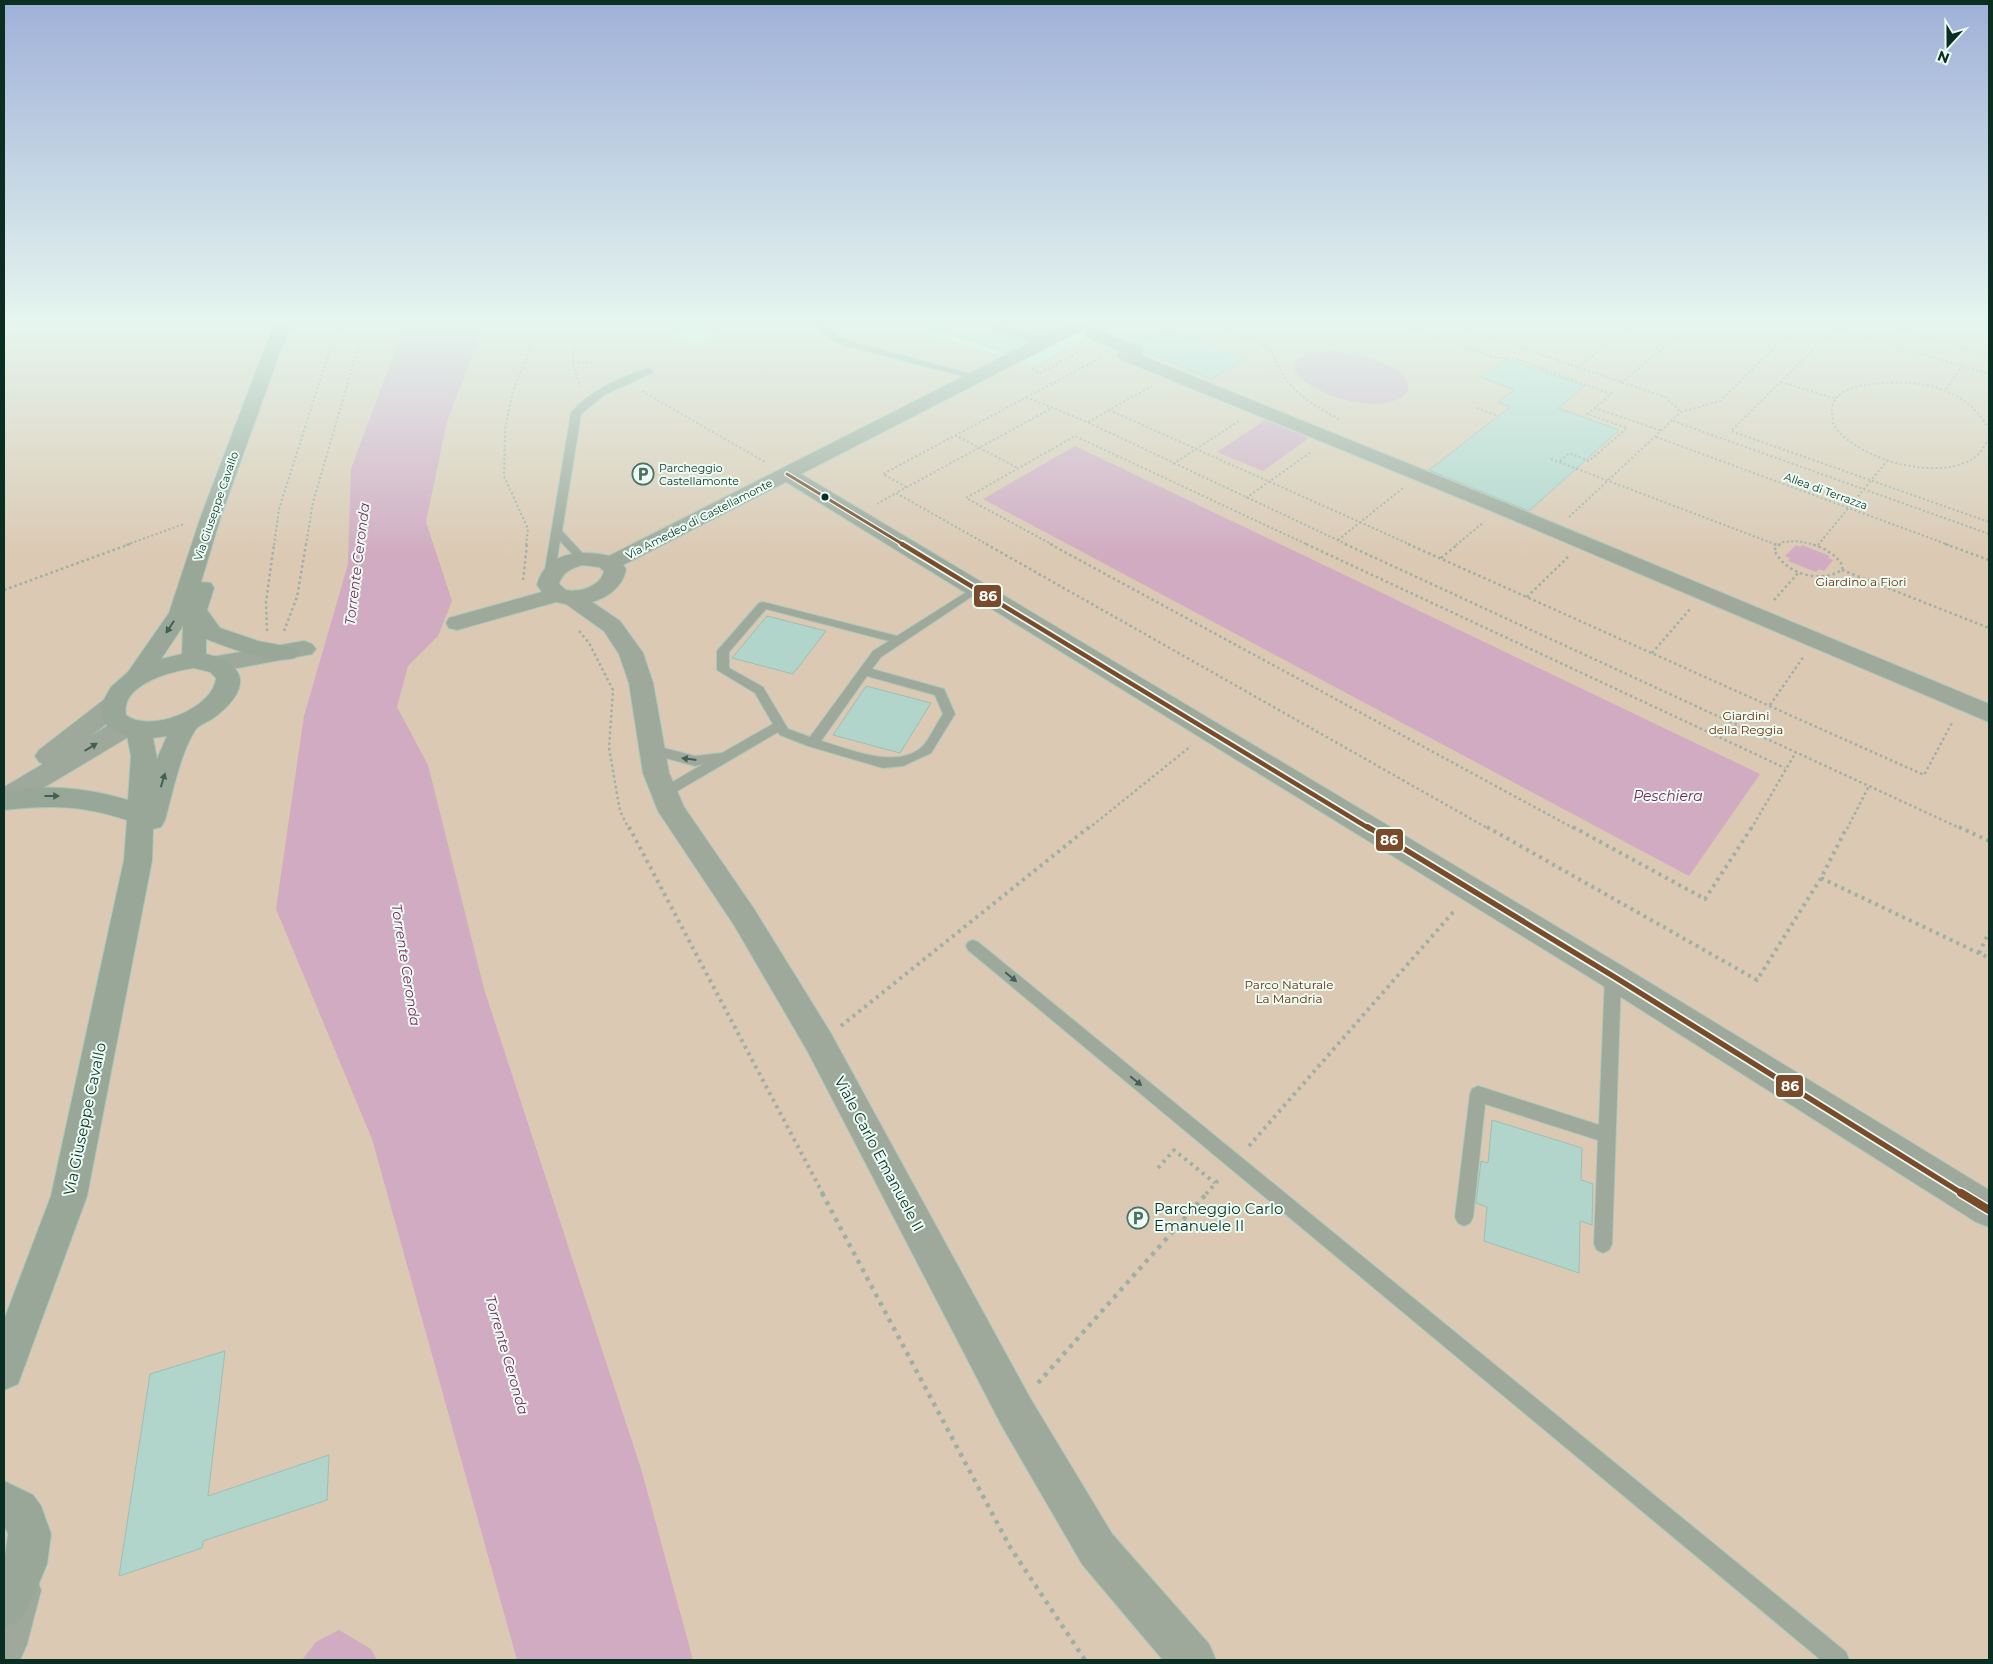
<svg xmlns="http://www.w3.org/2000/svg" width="1993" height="1664" font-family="Montserrat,sans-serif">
<rect width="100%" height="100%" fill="#c8ecdc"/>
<!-- green -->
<path fill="#dbc9b3" d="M4,324H643L696,345L733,324H889L1035,365L1108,324H1989V1660H4Z"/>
<!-- water -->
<path fill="#d1abc1" d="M405,324H485L447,421L426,522L452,601L438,636L408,666L397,707L428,765L484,989L642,1472L693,1660H517L372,1139L276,909L304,716L348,564L351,469Z
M1332,351C1351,353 1413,364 1408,391C1387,419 1311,396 1295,371V362C1306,352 1318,352 1332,351Z
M1265,420L1309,438L1263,471L1217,452Z
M1075,446L1760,774L1689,876L983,499Z
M1796,545L1800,547L1802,545L1830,556L1828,558L1833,560L1824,571L1819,569L1816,572L1788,561L1790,558L1785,556Z
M339,1630L371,1649L377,1660H302L316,1642Z"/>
<!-- building -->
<path fill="#b1d5cb" stroke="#9bbfb6" d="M934,324H982L1027,342L1006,353L934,328Z
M1004,324H1062L1040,336Z
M1168,327L1246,359L1211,379L1145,351L1142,346L1135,343L1161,329Z
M1506,359L1585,386L1558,408L1619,430L1529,511L1429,470L1510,407L1498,402L1515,390L1481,377Z
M767,616L826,631L793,674L732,658Z
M866,686L931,703L900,753L833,735Z
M1492,1120L1582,1148L1581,1180L1593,1184L1592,1225L1580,1221L1579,1273L1484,1241L1487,1207L1476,1203L1481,1161L1488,1163Z
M225,1351L208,1496L329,1455L327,1500L203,1541L202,1548L119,1576L150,1374Z"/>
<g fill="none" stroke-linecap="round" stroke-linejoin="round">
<!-- lane casing -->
<g stroke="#a8c8ba" stroke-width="2">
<path id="lane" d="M817,324H826L834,334L849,341L982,377L978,380L843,345L828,338Z
M984,324C1000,324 1036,332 1048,343L1041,345Z
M649,368L653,371L652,373L604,395L581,414L562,531L587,558L582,561L578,560L560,541L554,576L549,579L545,578L544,576L571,413C589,391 622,376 649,368Z
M976,586L982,589L980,591L881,657L872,669L944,689L955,714L931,753L903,766L883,768L808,746L780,735L778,732L669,796H659L657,793L659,790L703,764L695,766L647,753L646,750L647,747L652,745L695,756L722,753L773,724L755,693L717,670V651L759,603L763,602L897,636ZM766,609L889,641L873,651L810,737L788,729L763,687L729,668V652ZM867,676L935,695L943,714C936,724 930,739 922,747C896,770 850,749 821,741Z
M973,940L978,942L1846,1652L1849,1660H1821L968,950L966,946L968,942Z
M1613,970L1618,971L1621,976L1612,1244L1609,1250L1603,1253L1597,1250L1594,1244L1598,1140L1485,1104L1473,1217L1470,1223L1464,1226L1458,1223L1455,1217L1470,1094L1472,1089L1478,1086L1599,1125L1605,976L1608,971Z"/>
</g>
<!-- street casing -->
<g stroke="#a8c8ba" stroke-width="2">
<path id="street" d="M1067,324H1089L1087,327L801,474L1624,967L1989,1190V1227L1976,1222L1602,985L786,482L623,565L626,569C623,586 609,597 592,602L620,621L643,653L653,683L669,773L684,807L754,909L830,1032L1030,1398L1112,1534L1209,1644L1216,1660H1163L1082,1564L1002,1426L808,1052L734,925L658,811L643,773L629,683L619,654L604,631L566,604L556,602L457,630L449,628L446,623L449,618L542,592L537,585C546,552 580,549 609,556ZM582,565L599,567L604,571C601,586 580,593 566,590L559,584C562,572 572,568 582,565Z
M1094,329L1140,347L1143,351L1140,355L1508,504L1989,704V722L1494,512L1120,359L1117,355L1120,351L1088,338L1086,334L1088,330Z
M304,641L312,644L316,649L312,654L217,672L209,670L205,664L209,658L217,656Z
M114,697L123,699L126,705L123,711L91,736C105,728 118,716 135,721L139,727L135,733L13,806L4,809V787L43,764L39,762L35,756L39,750L105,699Z
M19,1568L35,1574L41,1590L27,1644L20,1660H4V1574Z"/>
</g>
<!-- secondary casing -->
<g stroke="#a8c8ba" stroke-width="2">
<path id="secondary" d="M274,324H290L221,516L201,582L211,583L214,588L207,610L220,628L258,641L295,648L299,653L295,658C269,665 231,648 206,639V654C219,657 231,660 238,673C247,690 225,710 212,719C207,722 199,725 196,729C180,753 173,792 165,820L161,827L153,829L152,860L87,1196L18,1384L4,1390V1320L51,1196L124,860L127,820C81,805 51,805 4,810V790C49,785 84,787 128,800L131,756L127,736L108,727L101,715L102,703L111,687L128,672L169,613L201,516ZM183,626L182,654L161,659ZM194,668L210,672L216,678C214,708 150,734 126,715C120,684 172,671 194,668ZM167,736L157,759L153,738Z
M4,1481L33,1495L41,1506L51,1534L47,1564L34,1595L20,1621L4,1627V1563L8,1534L4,1525Z"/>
</g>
<!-- path-far3 -->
<path stroke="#9eb0a5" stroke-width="2" stroke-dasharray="2 2.5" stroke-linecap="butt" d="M575,324L573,363L580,387
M1217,324C1233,331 1252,336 1266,347C1276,355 1277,367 1284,377C1298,396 1318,408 1339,419
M1401,324L1496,358H1514L1611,394L1595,408L1662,431
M1452,324L1665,397L1681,412
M1831,324L1835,328L1989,374
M1839,324L1731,431L1989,522
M1884,324L1989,355
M1419,331L1428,324
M573,363L588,362L596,365
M1578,367L1632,324
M1032,369L1040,373L1085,349
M1781,382L1836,399
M1621,383L1692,324
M1946,389L1962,366
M642,391L765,462
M1026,397L1087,422L1348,545
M1477,408L1498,416
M1109,410L1411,545
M1673,421L1989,534
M1088,422L1152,386
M1989,429C1972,399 1945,386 1911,383C1892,382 1831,381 1832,410C1833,415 1832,421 1834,425C1856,460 1940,483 1975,457C1981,453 1985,444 1989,439
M955,435L1018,468
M1656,437L1949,545
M1551,459L1777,545
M1560,461L1569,453L1589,461L1627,428L1587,414L1595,408
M1173,464L1239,421
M906,487L883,474L1100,358
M1246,498L1311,452
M877,504L896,493
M1569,517L1681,412L1720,401L1798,324
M1338,540L1403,488
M126,545L184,524
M274,545L279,509L338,324
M306,545L313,502L365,324
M526,545L528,529L504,476L505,429L513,391L541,324
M988,545L896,493L1052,408
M1053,545L966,498L1075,436L1308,545
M1456,545L1484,522
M1779,545L1782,542L1798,541L1815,545
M1818,545L1887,461"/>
<!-- path-far2 -->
<path stroke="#9eb0a5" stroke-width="2.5" stroke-dasharray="2.5 3" stroke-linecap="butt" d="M986,544L1489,829
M1050,544L1575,829
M1306,544L1785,768
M1345,544L1962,829
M1408,544L1924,775L1953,721
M1774,544L1777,545
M1780,544L1774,550C1786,574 1819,584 1842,570L1843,566C1835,554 1825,548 1811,544
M1945,544L1989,560
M1441,558L1458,544
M1842,570L1989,628
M523,580L527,544
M4,590L130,544
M1527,597L1568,557
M1774,600L1799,572
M267,631L266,602L274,544
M284,631L297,597L306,544
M579,631L589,643L613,690L609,748L620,811L629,829
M1652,653L1691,608
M1770,705L1804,656
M1088,829L1191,746
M1751,829L1796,752
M1847,829L1869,786"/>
<!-- path-far1 -->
<path stroke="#9eb0a5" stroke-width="4" stroke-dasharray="3 4.5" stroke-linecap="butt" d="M629,827L823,1194
M1487,827L1757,980L1821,878L1847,827
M1573,827L1705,899L1752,827
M1959,827L1989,841
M1821,878L1989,958
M1979,953L1989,932
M841,1026L1089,827
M1249,1146L1455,910
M1158,1168L1174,1150L1215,1183
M1206,1194L1221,1177"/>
<!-- path -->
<path stroke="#9eb0a5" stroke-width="4.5" stroke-dasharray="4 5.5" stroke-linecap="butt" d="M822,1193L1010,1547L1085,1660
M1038,1383L1207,1193"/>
<!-- lane -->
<use href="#lane" fill="#9ea89b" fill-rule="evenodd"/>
<!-- street -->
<use href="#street" fill="#9ea89b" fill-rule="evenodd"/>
<!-- secondary -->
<use href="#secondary" fill="#99a799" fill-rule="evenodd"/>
<!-- bus-1-far3 casing -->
<g stroke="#ecfcf4" stroke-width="5.5">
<path id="bus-1-far3" d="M787,474L904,545"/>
</g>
<!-- bus-1-far2 casing -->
<g stroke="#ecfcf4" stroke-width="8">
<path id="bus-1-far2" d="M902,544L1370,829"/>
</g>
<!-- bus-1-far1 casing -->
<g stroke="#ecfcf4" stroke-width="9">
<path id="bus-1-far1" d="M1368,827L1613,976L1963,1194"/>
</g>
<!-- bus-1 casing -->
<g stroke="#ecfcf4" stroke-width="11">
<path id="bus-1" d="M1961,1193L1989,1210"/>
</g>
<!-- bus-1-far3 -->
<use href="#bus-1-far3" stroke="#7a4b2a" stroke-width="3"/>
<!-- bus-1-far2 -->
<use href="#bus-1-far2" stroke="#7a4b2a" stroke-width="4.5"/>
<!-- bus-1-far1 -->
<use href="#bus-1-far1" stroke="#7a4b2a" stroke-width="5.5"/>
<!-- bus-1 -->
<use href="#bus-1" stroke="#7a4b2a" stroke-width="8"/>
</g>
<!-- one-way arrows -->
<defs><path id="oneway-solid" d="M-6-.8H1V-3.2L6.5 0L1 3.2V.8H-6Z" transform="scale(1.25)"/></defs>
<g fill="#435f52">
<use href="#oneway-solid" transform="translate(170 627) rotate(123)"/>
<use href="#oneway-solid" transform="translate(163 780) rotate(-73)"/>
<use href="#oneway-solid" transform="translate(52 796)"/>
</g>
<g fill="#455f52">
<use href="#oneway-solid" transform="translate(91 747) rotate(-31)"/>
<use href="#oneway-solid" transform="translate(689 759) rotate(-173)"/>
<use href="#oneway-solid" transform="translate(1011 977) rotate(40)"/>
<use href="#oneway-solid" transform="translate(1136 1081) rotate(39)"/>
</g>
<!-- sky -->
<linearGradient id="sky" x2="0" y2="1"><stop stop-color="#9fb0d8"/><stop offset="0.58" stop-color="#e6f6ef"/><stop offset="1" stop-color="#e6f6ef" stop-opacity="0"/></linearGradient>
<rect width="1993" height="557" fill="url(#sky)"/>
<!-- icons -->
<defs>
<g id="parking-ring" transform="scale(1.125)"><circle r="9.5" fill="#ecfcf4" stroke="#4c7163" stroke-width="1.5"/><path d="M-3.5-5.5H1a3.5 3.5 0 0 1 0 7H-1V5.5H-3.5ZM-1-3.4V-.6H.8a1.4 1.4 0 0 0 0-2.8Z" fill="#4c7163"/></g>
</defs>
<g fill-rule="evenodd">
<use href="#parking-ring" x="643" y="474"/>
<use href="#parking-ring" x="1138" y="1218"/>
</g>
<!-- markers -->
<circle fill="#0a2f22" stroke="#ecfcf4" stroke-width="2" cx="825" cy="497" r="4.5"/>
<g text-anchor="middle" stroke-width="4" stroke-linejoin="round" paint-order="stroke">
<!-- far-poi labels -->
<g font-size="11" fill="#0a2f22" stroke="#ecfcf4" text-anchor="start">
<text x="659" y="472">Parcheggio<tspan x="659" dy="13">Castellamonte</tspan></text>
</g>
<!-- far-street labels -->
<g font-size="11" fill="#0a2f22" stroke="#ecfcf4">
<text transform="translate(1826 491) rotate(20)" y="4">Allea di Terrazza</text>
<text transform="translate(216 506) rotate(-71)" y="4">Via Giuseppe Cavallo</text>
<text transform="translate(699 519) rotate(-27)" y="4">Via Amedeo di Castellamonte</text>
</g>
<!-- park labels -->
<g font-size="12" fill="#6b2b04" stroke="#ecfcf4">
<text x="1861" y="586">Giardino a Fiori</text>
<text x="1746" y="720">Giardini<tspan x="1746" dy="14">della Reggia</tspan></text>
<text x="1289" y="989">Parco Naturale<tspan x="1289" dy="14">La Mandria</tspan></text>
</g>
<!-- water labels -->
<g font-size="14" font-style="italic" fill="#7a285b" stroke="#ecfcf4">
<text transform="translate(357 564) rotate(-83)" y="5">Torrente Ceronda</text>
<text x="1668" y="801">Peschiera</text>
<text transform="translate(406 965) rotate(81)" y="5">Torrente Ceronda</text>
<text transform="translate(507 1355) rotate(74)" y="5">Torrente Ceronda</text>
</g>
<!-- near-street labels -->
<g font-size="15" fill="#0a2f22" stroke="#ecfcf4">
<text transform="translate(85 1119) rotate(-78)" y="5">Via Giuseppe Cavallo</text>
<text transform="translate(879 1154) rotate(62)" y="5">Viale Carlo Emanuele II</text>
</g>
<!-- near-poi labels -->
<g font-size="15" fill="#0a2f22" stroke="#ecfcf4" text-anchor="start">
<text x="1154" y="1214">Parcheggio Carlo<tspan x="1154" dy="17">Emanuele II</tspan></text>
</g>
</g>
<g stroke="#ecfcf4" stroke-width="2">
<rect x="973" y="584" width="29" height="24" rx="5" fill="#7a4b2a"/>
<rect x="1375" y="828" width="29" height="24" rx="5" fill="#7a4b2a"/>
<rect x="1775" y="1074" width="29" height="24" rx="5" fill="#7a4b2a"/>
</g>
<g font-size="14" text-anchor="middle" font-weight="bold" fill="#fff">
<text x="988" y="601">86</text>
<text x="1389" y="845">86</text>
<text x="1790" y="1091">86</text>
</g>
<!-- border -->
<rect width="1993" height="1664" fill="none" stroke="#0a2f22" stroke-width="10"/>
<!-- north arrow -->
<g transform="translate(1948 45) rotate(201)" stroke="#ecfcf4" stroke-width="4" paint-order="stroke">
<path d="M0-4L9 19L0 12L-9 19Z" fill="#0a2f22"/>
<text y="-8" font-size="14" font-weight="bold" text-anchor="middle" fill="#0a2f22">N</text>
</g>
</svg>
